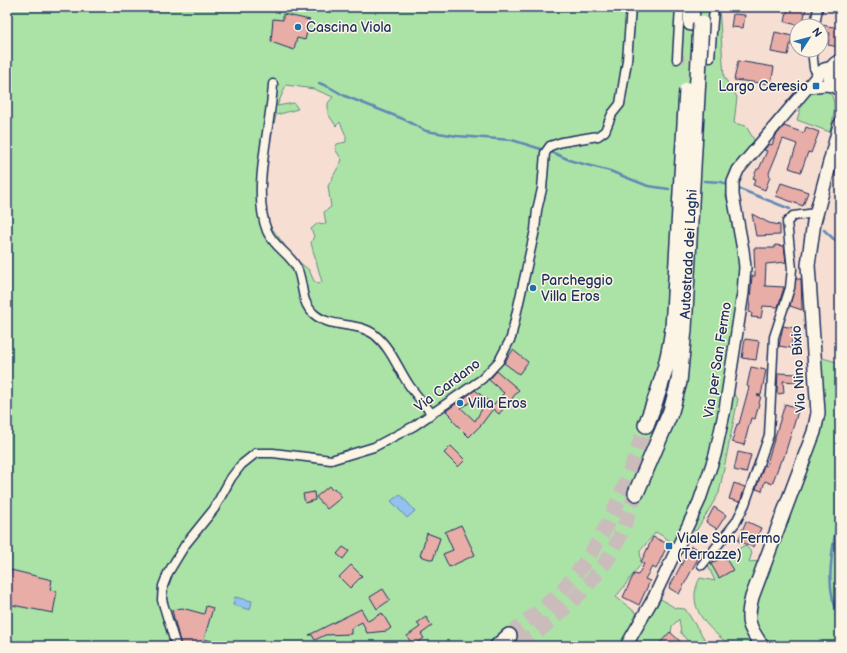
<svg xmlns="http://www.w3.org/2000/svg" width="847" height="653" font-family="'Balsamiq Sans',sans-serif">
<rect width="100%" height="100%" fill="#f6dfd2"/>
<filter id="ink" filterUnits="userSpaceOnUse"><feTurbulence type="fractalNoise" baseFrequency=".025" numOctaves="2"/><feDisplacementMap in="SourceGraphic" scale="8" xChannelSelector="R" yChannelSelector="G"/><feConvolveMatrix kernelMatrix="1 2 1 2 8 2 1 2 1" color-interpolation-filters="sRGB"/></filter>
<g filter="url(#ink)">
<!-- green -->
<path fill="#abe3a7" stroke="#638982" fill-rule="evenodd" d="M7,7H719L724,77L737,97L734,123L746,126L757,145L743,157L727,180L726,196L734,226L743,272L726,385L738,399L719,493L696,531L685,526L675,544L656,532L640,551L641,564L616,597L639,615L627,639L620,646H7ZM286,85L314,89L333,97L328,103V114L336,126L340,122L346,136V142L337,144L335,149L342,160L328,186L331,207L324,212L326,224L318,223L311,229L314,236L311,243L322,282L318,284L314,281L309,270L294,258L268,223L262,207L267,156L276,115L298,109L294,103L277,106Z
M827,90C839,100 833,118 830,132L797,120C804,98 803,93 827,90Z
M812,355L840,363V646H726L727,643C706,626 685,606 700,578L715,581L708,566L725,554L733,560L735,551L745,545L752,553L749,562L759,561L804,447L814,409Z
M661,599L675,608L685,609L709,646H692L681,633L679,619L672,626L671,634L661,646H638L636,636Z"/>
<!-- water -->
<path fill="#92c1ed" stroke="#6287b4" d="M400,494L415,511L407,518L391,501Z
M235,597L252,601L250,610L233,605Z"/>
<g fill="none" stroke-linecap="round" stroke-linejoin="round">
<!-- stream -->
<path stroke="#6287b4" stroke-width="2.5" d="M319,83L329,87L345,96L403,119L426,131L457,136L512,140L544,150
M549,151L572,161L610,171L648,186L669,189
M704,181L721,182L730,186
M737,188L790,209
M824,230L840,245
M840,411C839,427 837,443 837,460C838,473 840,486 840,500C837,535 820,584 840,617"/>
</g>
<!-- building -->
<path fill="#e8ada7" stroke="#1b2f5e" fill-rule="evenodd" d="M788,7L806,9L802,26L785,22Z
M283,14L310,20L305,40L297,38L294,50L271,42L273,19L283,20Z
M733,14L745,15L743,28L731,27Z
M821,25L840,28L839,47L828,45L830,33L821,31Z
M775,32L792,36L788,55L771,52Z
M738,61L774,67L771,84L734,80Z
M784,126L804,133L806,127L819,132L811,153L808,152L801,172L789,168L797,144L783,139L769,173L770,177L765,190L753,185L756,179L753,178L757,169H759L767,151L764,150L769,144L772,145L775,137Z
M781,183L808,192L803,206L776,196Z
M752,214L769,223L780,225V235L756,236Z
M775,245L784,246L786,262L766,264L765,286L784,287L778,307L763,306L761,318L751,317L752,313L749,312L752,276H755L754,248H775Z
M796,279H801L802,310L790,306Z
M783,326L794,328L791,348L779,346Z
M745,339L759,341L756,360L742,358Z
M513,350L528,362L519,374L504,363Z
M751,367L766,370L761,395H757L761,396L755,419L751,418L744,445L732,442L737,424H739L749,387L747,386Z
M497,371L519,390L499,414L493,409L481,425L469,437L452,420L453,418L446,411L475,390L493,405L504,393L489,380ZM472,401L482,409L475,421L461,408Z
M778,373L797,374L796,382L783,381L784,393L778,394L777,392Z
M785,404L799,408L783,460H781L772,484L765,481L762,491L756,489L764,465L766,466Z
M451,446L465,460L458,467L444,453Z
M738,452L751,455L746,473L734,470Z
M734,483L745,487L740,502L729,499Z
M329,486L332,490L334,488L342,497L327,509L316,497Z
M314,492L315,500L305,503L303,494Z
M714,507L726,515L717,529L706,522Z
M746,521L761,528L753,547L738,541Z
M461,525L475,555L449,567L443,554L453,550L445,532Z
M427,533L440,538L433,560L420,556Z
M653,537L668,544L656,569L652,567L645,579L650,581L639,605L623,597L634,574L638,575L644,564L641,562Z
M691,546L702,551L679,594L669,588Z
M343,547L349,551L343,559L337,554Z
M724,556L733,570L719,578L711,564Z
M351,565L362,576L350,588L339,577Z
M11,570L52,580L50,590L57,591L53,613L7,604V587Z
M383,589L390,600L377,609L370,597Z
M206,606L213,608L204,639L222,644V646H181L172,610L182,608L204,614Z
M361,609L368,621L382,613L391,628L387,631L367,633L362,622L351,628V634L325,635L315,640L312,635H309Z
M426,617L432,626L421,634L424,638L413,646L407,636L420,627L417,623Z
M670,632L682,643L679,646H657Z"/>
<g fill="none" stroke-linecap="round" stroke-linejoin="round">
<!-- minor-tunnel -->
<path stroke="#cabcbb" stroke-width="8" stroke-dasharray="8 4" stroke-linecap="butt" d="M677,59L701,58"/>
<!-- motorway-tunnel -->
<path stroke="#cabcbb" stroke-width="15" stroke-dasharray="15 8" stroke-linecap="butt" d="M509,636C531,617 556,599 574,576C610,533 628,478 646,425
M520,646C551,621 582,596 605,563C620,542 627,517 636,493"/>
<!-- minor casing -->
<g stroke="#1b2f5e" stroke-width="11">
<path id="minor" d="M815,26L818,7
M812,50L814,68L818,75
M710,58L714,7
M677,59L680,7
M273,84C271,128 251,190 267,231C273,246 290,254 297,268C304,283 300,301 313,313C329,329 358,321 375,335C391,348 398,369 409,385C416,395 424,404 432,414
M702,565L736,522L745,504L769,435L774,337L790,288L792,269L787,222L793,216L816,213
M176,646L162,600L163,586L168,573L185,545L214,509L231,478L241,465L256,453H273L331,460L374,447L414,426L482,379L499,361L511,338L535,230L537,210L542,189L545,153L550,146L562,142L598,136L605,131L612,114L620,104L627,61L631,7"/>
</g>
<!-- secondary casing -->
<g stroke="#1b2f5e" stroke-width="14">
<path id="secondary" d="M809,87L825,85L834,86
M626,646L653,599L699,502L715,455L725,409L743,293L745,267L743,250L733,195V182L738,170L818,75L824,69L832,67"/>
</g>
<!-- primary casing -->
<g stroke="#1b2f5e" stroke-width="16">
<path id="primary" d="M840,61C827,67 826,84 840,89
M762,646C748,626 746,621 752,597L814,432L818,413L808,265L814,222L840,125"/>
</g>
<!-- motorway casing -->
<g stroke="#1b2f5e" stroke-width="18">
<path id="motorway" d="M691,23L692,7
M646,425C659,392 668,365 673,329
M636,493L671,411L679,382L684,329
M498,646L509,636"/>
</g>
<!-- minor -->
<use href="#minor" stroke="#fcf5e5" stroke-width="8"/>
<!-- secondary -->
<use href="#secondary" stroke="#fcf5e5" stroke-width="11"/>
<!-- primary -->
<use href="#primary" stroke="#fcf5e5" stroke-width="13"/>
<!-- motorway -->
<use href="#motorway" stroke="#fcf5e5" stroke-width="15"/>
<!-- motorway-bridge casing -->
<g stroke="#1b2f5e" stroke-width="18" stroke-linecap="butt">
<g id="motorway-bridge">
<path d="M673,329L687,90"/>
<path id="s1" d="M684,329L701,23"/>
</g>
</g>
<!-- motorway-bridge -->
<use href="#motorway-bridge" stroke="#fcf5e5" stroke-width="15"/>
</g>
</g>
<!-- markers -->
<g fill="#1f6fb2" stroke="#fcf5e5" stroke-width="1.5">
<circle cx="298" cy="27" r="4"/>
<rect x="812" y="82" width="8" height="8" rx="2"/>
<circle cx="533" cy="288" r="4"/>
<circle cx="460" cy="403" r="4"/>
<rect x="665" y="542" width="8" height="8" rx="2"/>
</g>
<g text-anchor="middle" stroke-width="3" stroke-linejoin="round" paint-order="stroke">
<!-- poi labels -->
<g font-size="14" fill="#1b2f5e" stroke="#fcf5e5" text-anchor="start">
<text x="306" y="32">Cascina Viola</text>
<text x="808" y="91" text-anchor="end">Largo Ceresio</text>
<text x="541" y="285">Parcheggio<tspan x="541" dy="16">Villa Eros</tspan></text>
<text x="468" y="408">Villa Eros</text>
<text x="677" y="543">Viale San Fermo<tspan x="677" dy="16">(Terrazze)</tspan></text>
</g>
<!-- street labels -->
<g font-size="14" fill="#1b2f5e" stroke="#fcf5e5">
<text dy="5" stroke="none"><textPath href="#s1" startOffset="75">Autostrada dei Laghi</textPath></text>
<text transform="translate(717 360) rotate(-81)" y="5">Via per San Fermo</text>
<text transform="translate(798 369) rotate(-93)" y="5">Via Nino Bixio</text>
<text transform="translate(447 385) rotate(-37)" y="5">Via Cardano</text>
</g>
</g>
<!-- margin -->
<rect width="847" height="653" fill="none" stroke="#fcf5e5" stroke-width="24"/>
<rect x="12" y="12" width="823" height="629" fill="none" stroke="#1b2f5e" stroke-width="1.5" filter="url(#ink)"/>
<!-- north arrow -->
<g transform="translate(809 38) rotate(54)"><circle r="19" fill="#fcf5e5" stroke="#a2a6af"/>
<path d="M0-3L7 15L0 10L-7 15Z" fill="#1f6fb2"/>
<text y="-6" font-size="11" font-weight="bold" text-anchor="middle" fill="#1b2f5e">N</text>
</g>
</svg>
